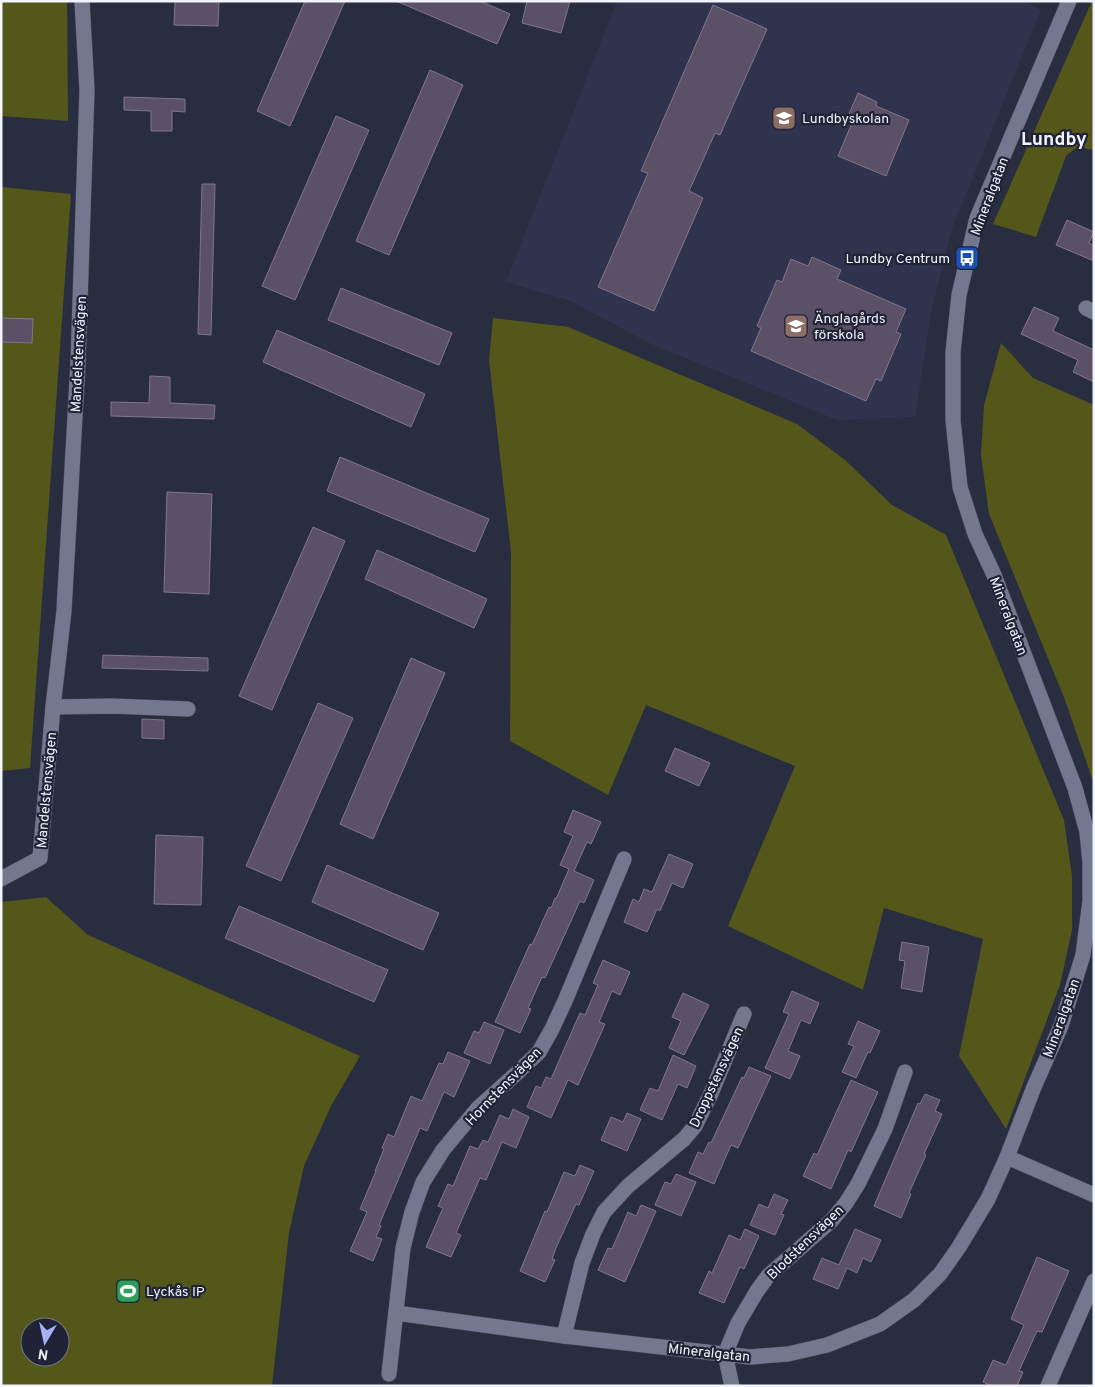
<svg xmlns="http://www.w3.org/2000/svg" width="1095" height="1387" font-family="Overpass,sans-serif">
<rect width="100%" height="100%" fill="#292d40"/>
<!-- built -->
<path fill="#2f334d" d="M617,1H1023L1041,10L953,226L932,308L915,417L837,420L649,343L571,301L506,282Z"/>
<!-- green -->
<path fill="#53571a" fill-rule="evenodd" d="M1,1H67L68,121L1,116Z
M1092,1H1094V150L1077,147L1066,156L1036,237L993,224Z
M1,187L71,194L30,768L1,771Z
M493,318L568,327L797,424L845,460L892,505L946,535L1064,820L1072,876V930L1060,985L1006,1129L959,1056L983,939L884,908L863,990L728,926L795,766L646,705L608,795L510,741L511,552L489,360Z
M1001,343L1033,378L1094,405V784L1065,700L989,514L981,455L984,405Z
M46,897L88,935L360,1056L331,1106L304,1166L289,1233L272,1386H1V902ZM30,1327H60V1357H30Z"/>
<!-- building -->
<path fill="#5b5166" stroke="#81768c" d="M175,1H219L218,26L174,25Z
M305,1H345L290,126L257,111Z
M396,1H480L510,14L497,44Z
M527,1H570L561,33L522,23Z
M713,5L767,29L720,135L715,133L689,191L703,198L654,311L598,287L648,173L641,171Z
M430,70L463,85L389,255L356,241Z
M858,93L877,102L876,106L909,120L886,176L838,156L855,116L849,114Z
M124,97L185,99V112L172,111V131H151V111L124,110Z
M336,116L369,130L295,300L262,286Z
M202,184H215L211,335L198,334Z
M1067,220L1094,232L1089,243L1094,246V261L1056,245Z
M812,257L841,270L837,279L906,309L896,332L901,334L881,381L876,379L866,401L751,351L761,328L757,326L777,280L782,282L791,259L808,266Z
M341,288L452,333L439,365L328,320Z
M1034,307L1059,318L1053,331L1094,350V382L1073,372L1078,360L1021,334Z
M1,318L33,319L32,343L1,342Z
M277,330L425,394L411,427L263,362Z
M150,376L170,377V403L215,405L214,419L111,416V402L149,403Z
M340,457L489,519L475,552L327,491Z
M167,492L212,494L209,594L164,592Z
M313,527L345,541L272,710L239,696Z
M377,550L487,599L474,628L365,579Z
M103,655L208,658V671L102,668Z
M411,658L445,673L373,839L340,824Z
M318,703L353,718L281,881L246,866Z
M142,719L164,720V739L142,738Z
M675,748L710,763L699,786L665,771Z
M573,810L601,822L591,844L587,842L574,871L594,880L584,903L580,901L545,978L542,977L528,1008L531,1009L520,1033L495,1022L530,944L532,945L549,907L551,908L555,898L556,899L569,869L560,865L573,836L564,832Z
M156,835L203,837L201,905L154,904Z
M669,854L693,864L683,888L672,883L660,911L657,909L647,932L624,922L633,899L639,902L644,889L652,892Z
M327,865L439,913L423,950L312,902Z
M239,906L388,970L374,1002L225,938Z
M902,942L929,947L922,992L901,988L905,961L899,960Z
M603,960L630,972L620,995L612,991L599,1022L605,1024L578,1085L568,1080L551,1118L527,1107L536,1086L541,1088L546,1077L551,1079L580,1013L585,1015L598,985L593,983Z
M792,991L819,1003L810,1024L801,1020L788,1051L800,1056L790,1079L765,1068L789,1014L783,1012Z
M683,993L709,1005L684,1055L669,1048L681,1021L672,1017Z
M858,1021L880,1031L870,1053L868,1052L856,1078L842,1072L854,1046L848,1044Z
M484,1022L504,1030L490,1064L464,1053L474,1031L479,1033Z
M448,1052L470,1061L454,1097L444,1092L427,1131L420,1128L379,1225L381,1226L376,1237L382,1239L373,1261L350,1251L367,1212L360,1209L376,1171H375L384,1149L382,1148L388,1134L394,1137L411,1096L422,1101L439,1063L443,1064Z
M673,1055L696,1066L687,1088L678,1084L662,1120L640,1110L650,1088L658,1091Z
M749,1067L771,1076L738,1148L731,1145L714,1184L689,1173L698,1152L703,1154L709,1142L711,1143L742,1077L744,1078Z
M851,1080L878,1092L851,1152L848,1150L831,1189L803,1176L814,1153L817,1155Z
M925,1094L940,1100L935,1111L942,1114L924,1154L926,1155L909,1193L911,1194L901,1218L874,1206L918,1103L920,1104Z
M513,1109L529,1117L516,1148L502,1142L486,1180L480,1178L456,1233L461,1235L451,1257L426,1247L443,1208L438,1206L448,1184L453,1186L470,1146L478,1149L483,1140L488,1142L500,1115L509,1119Z
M627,1113L641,1119L627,1151L601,1140L611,1117L623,1122Z
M580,1165L594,1171L579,1205L576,1204L556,1248L552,1259L555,1260L545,1282L520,1271L545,1211L547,1212L564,1172L575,1176Z
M676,1174L696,1182L681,1216L655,1205L665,1182L671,1184Z
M774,1194L788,1200L781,1214L784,1215L775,1235L750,1225L759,1204L768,1208Z
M641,1205L656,1211L625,1282L598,1270L608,1248L612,1249L628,1212L636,1216Z
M745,1229L759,1236L744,1269L740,1267L724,1303L699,1293L709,1271L712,1273L729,1235L740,1240Z
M855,1229L881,1240L871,1262L863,1258L857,1273L847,1268L838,1289L813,1279L822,1258L839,1265Z
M1037,1257L1069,1271L1042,1332L1037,1331L1019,1371L1023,1372L1017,1386H992L983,1382L993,1360L1006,1365L1024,1325L1011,1319Z"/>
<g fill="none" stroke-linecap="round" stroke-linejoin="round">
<!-- minor casing -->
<g stroke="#484b5b" stroke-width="16">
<path id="minor" d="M1086,308L1094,312
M53,707L112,706L188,709
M1007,1157L1094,1195
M564,1336L582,1263L593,1234L604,1212L628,1186L684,1139L695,1126L710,1096L744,1014
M389,1374L403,1248L412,1212L423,1182L443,1150L478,1108L517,1073L539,1052L552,1029L565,1001L624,859
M732,1386L725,1354L738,1323L757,1291L768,1276L832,1220L846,1203L858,1184L885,1129L905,1072
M1048,1386L1094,1281"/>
</g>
<!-- tertiary casing -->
<g stroke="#484b5b" stroke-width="16">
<path id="tertiary" d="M1,879L40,858L53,707L64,611L78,363L87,90L82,1
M396,1313L564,1336L750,1357L788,1354L827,1345L880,1324L914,1300L940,1274L959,1247L988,1199L1007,1157L1034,1087L1061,1026L1083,955L1090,901V863L1087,832L1075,788L994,575L975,534L960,487L953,420V352L959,295L977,218L1069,1"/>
</g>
<!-- minor -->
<use href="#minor" stroke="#73788f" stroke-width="15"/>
<!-- tertiary -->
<use href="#tertiary" stroke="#73788f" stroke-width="15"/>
</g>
<!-- icons -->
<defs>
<g id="school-square" transform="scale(1.25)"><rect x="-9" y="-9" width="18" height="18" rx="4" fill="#8d6e63" stroke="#202336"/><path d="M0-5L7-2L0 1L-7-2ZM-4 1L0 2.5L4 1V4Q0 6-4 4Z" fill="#fff"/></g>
<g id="bus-square" transform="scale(1.25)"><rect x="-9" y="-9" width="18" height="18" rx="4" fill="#1a4fb4" stroke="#202336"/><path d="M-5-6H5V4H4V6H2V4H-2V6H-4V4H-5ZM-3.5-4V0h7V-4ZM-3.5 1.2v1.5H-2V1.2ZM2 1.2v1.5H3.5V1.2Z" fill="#fff"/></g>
<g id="stadium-square" transform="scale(1.25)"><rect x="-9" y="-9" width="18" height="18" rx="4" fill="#2e9e5b" stroke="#202336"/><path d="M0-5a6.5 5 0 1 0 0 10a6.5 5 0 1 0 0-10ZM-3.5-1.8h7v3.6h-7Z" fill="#fff"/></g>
</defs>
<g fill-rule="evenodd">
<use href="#school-square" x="784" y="118"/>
<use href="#bus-square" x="967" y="258"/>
<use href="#school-square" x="796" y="326"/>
<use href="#stadium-square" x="128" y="1291"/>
</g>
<g text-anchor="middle" stroke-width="4.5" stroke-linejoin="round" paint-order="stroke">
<!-- poi labels -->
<g font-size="14" fill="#f1f4fe" stroke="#202336" text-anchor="start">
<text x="802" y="123">Lundbyskolan</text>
<text x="950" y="263" text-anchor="end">Lundby Centrum</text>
<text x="814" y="323">Änglagårds<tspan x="814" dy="16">förskola</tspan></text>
<text x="146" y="1296">Lyckås IP</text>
</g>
<!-- street labels -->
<g font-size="14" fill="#f1f4fe" stroke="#202336">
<text transform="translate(989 196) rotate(-69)" y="5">Mineralgatan</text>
<text transform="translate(78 354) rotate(-87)" y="5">Mandelstensvägen</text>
<text transform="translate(1009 616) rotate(69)" y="5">Mineralgatan</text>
<text transform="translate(46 790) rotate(-85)" y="5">Mandelstensvägen</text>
<text transform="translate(1061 1018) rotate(-70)" y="5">Mineralgatan</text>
<text transform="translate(716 1077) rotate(-65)" y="5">Droppstensvägen</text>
<text transform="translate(503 1086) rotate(-46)" y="5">Hornstensvägen</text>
<text transform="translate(805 1242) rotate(-44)" y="5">Blodstensvägen</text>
<text transform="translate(709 1352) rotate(6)" y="5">Mineralgatan</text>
</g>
<!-- district labels -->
<g font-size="19" font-weight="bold" fill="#f1f4fe" stroke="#202336">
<text x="1054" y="145">Lundby</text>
</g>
</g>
<!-- border -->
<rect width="1095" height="1387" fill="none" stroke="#f1f4fe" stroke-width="5"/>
<!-- north arrow -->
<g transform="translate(45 1342) rotate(189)"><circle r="24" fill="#202336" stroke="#747786"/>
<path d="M0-4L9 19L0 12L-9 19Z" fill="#a7b1fc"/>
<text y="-8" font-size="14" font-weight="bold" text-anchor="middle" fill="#f1f4fe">N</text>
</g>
</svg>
